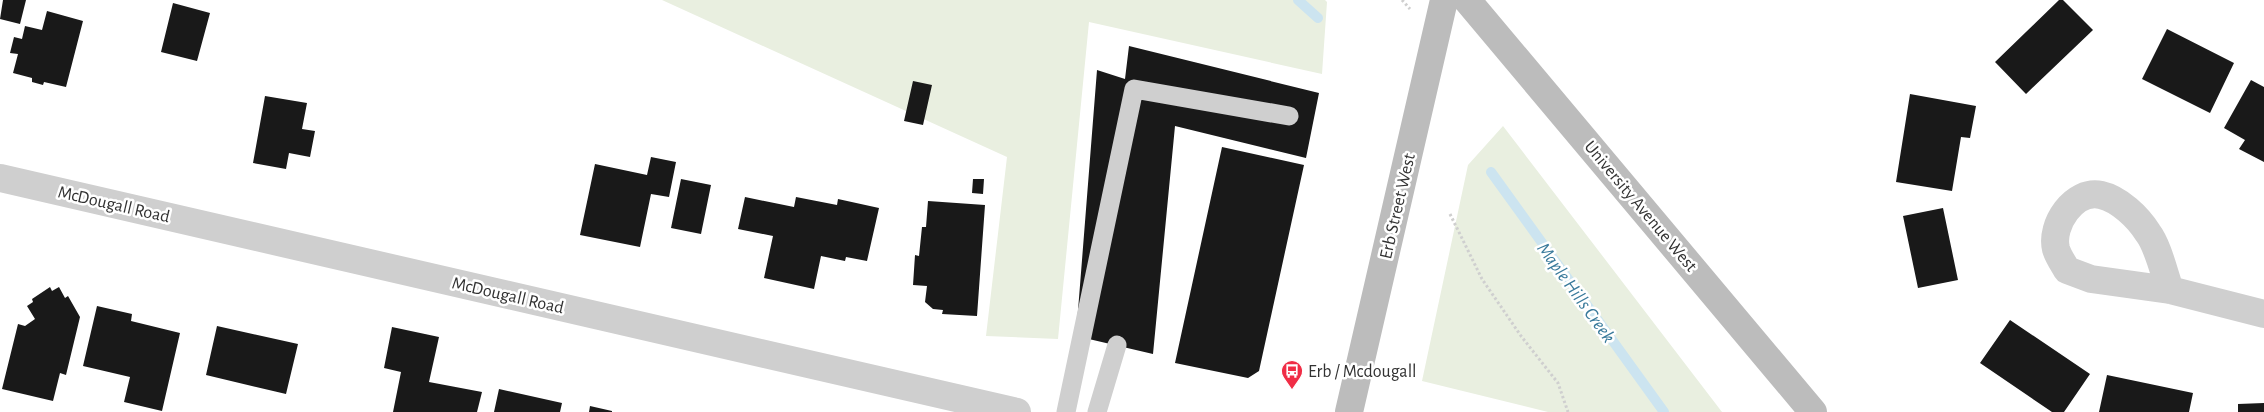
<svg xmlns="http://www.w3.org/2000/svg" width="2264" height="412" font-family="'Alegreya Sans',sans-serif">
<rect width="100%" height="100%" fill="#fff"/>
<!-- green -->
<path fill="#e9efe0" d="M662,0H1325L1327,2L1322,74L1089,22L1058,339L986,336L1007,157Z
M1503,126L1722,412H1548L1422,381L1468,165Z"/>
<g fill="none" stroke-linecap="round" stroke-linejoin="round">
<!-- stream -->
<path stroke="#cce4f0" stroke-width="10" d="M1298,0L1318,18
M1491,172L1664,412"/>
</g>
<!-- building -->
<path fill="#191919" d="M3,0H26L20,24L0,19Z
M2059,0H2063L2093,30L2026,94L1995,62Z
M173,3L210,13L197,61L161,52Z
M47,11L83,21L66,87L44,82L43,85L32,82V78L13,73L18,54L10,53L14,37L22,39L25,26L42,30Z
M2167,29L2234,63L2210,113L2142,79Z
M1129,46L1319,93L1306,158L1175,126L1153,354L1076,336L1097,70L1125,79Z
M2251,80L2264,87V162L2239,149L2245,140L2224,128Z
M913,81L932,85L923,125L904,121Z
M1910,94L1976,106L1970,138L1961,137L1952,191L1896,182Z
M265,96L307,103L302,129L315,131L310,157L289,153L286,169L253,163Z
M1222,147L1304,165L1259,371L1248,378L1175,363Z
M651,157L676,162L669,197L651,194L640,247L580,235L595,164L647,175Z
M681,179L711,185L701,234L671,228Z
M973,179H984L983,194L972,193Z
M745,197L794,207L796,197L837,205L838,199L879,208L867,261L846,257L845,261L821,256L814,289L764,278L773,236L738,229Z
M928,201L985,205L977,316L942,314L943,310L933,309L925,302L927,286L913,285L915,255L919,256L922,227H926Z
M1943,208L1958,280L1918,288L1903,216Z
M50,287L52,291L59,287L65,298L68,296L80,317L66,375L60,373L53,401L2,389L18,324L25,326L35,319L27,306L33,302L32,299Z
M97,306L132,314L131,321L180,333L162,411L124,402L130,377L83,366Z
M2010,320L2090,374L2064,412H2052L1980,363Z
M217,326L298,344L286,394L206,375Z
M392,327L439,337L429,382L482,392L477,412H393L401,372L384,368Z
M2107,375L2193,393L2189,412H2099Z
M499,389L562,403L560,412H494Z
M2264,403V412H2238V404Z
M590,406L612,411V412H589Z"/>
<g fill="none" stroke-linecap="round" stroke-linejoin="round">
<!-- path -->
<path stroke="#cfcfcf" stroke-width="3" stroke-dasharray="2.5 2.5" stroke-linecap="butt" d="M1402,0L1410,9
M1450,214L1482,279L1521,336L1558,383L1568,412"/>
<!-- service -->
<path stroke="#cfcfcf" stroke-width="19" d="M1066,412L1134,89L1289,116
M1097,412L1117,345"/>
<!-- minor -->
<path stroke="#cfcfcf" stroke-width="28" d="M0,178L1017,412
M2170,290C2164,273 2158,246 2148,233C2138,217 2119,199 2101,195C2074,189 2050,225 2056,249C2058,256 2063,263 2067,270L2091,279L2170,290L2264,314"/>
<!-- secondary -->
<path stroke="#bcbcbc" stroke-width="28" d="M1467,0L1813,412
M1349,412L1444,0"/>
</g>
<!-- icons -->
<defs>
<g id="bus-pin" transform="scale(1.125)"><path d="M0 17L-7.5 6A9.5 9.5 0 1 1 7.5 6Z" fill="#f02d46" stroke="#fff"/><path d="M-5-6H5V4H4V6H2V4H-2V6H-4V4H-5ZM-3.5-4V0h7V-4ZM-3.5 1.2v1.5H-2V1.2ZM2 1.2v1.5H3.5V1.2Z" fill="#fff"/></g>
</defs>
<g fill-rule="evenodd">
<use href="#bus-pin" x="1292" y="371"/>
</g>
<g text-anchor="middle" stroke-width="5" stroke-linejoin="round" paint-order="stroke">
<!-- street labels -->
<g font-size="18" fill="#323232" stroke="#fff">
<text transform="translate(114 204) rotate(13)" y="6">McDougall Road</text>
<text transform="translate(1397 206) rotate(-77)" y="6">Erb Street West</text>
<text transform="translate(1641 206) rotate(50)" y="6">University Avenue West</text>
<text transform="translate(508 295) rotate(13)" y="6">McDougall Road</text>
</g>
<!-- poi labels -->
<g font-size="18" fill="#323232" stroke="#fff" text-anchor="start">
<text x="1308" y="377">Erb / Mcdougall</text>
</g>
<!-- water labels -->
<g font-size="19" font-style="italic" fill="#397a9b" stroke="#fff">
<text transform="translate(1577 292) rotate(54)" y="7">Maple Hills Creek</text>
</g>
</g>
</svg>
